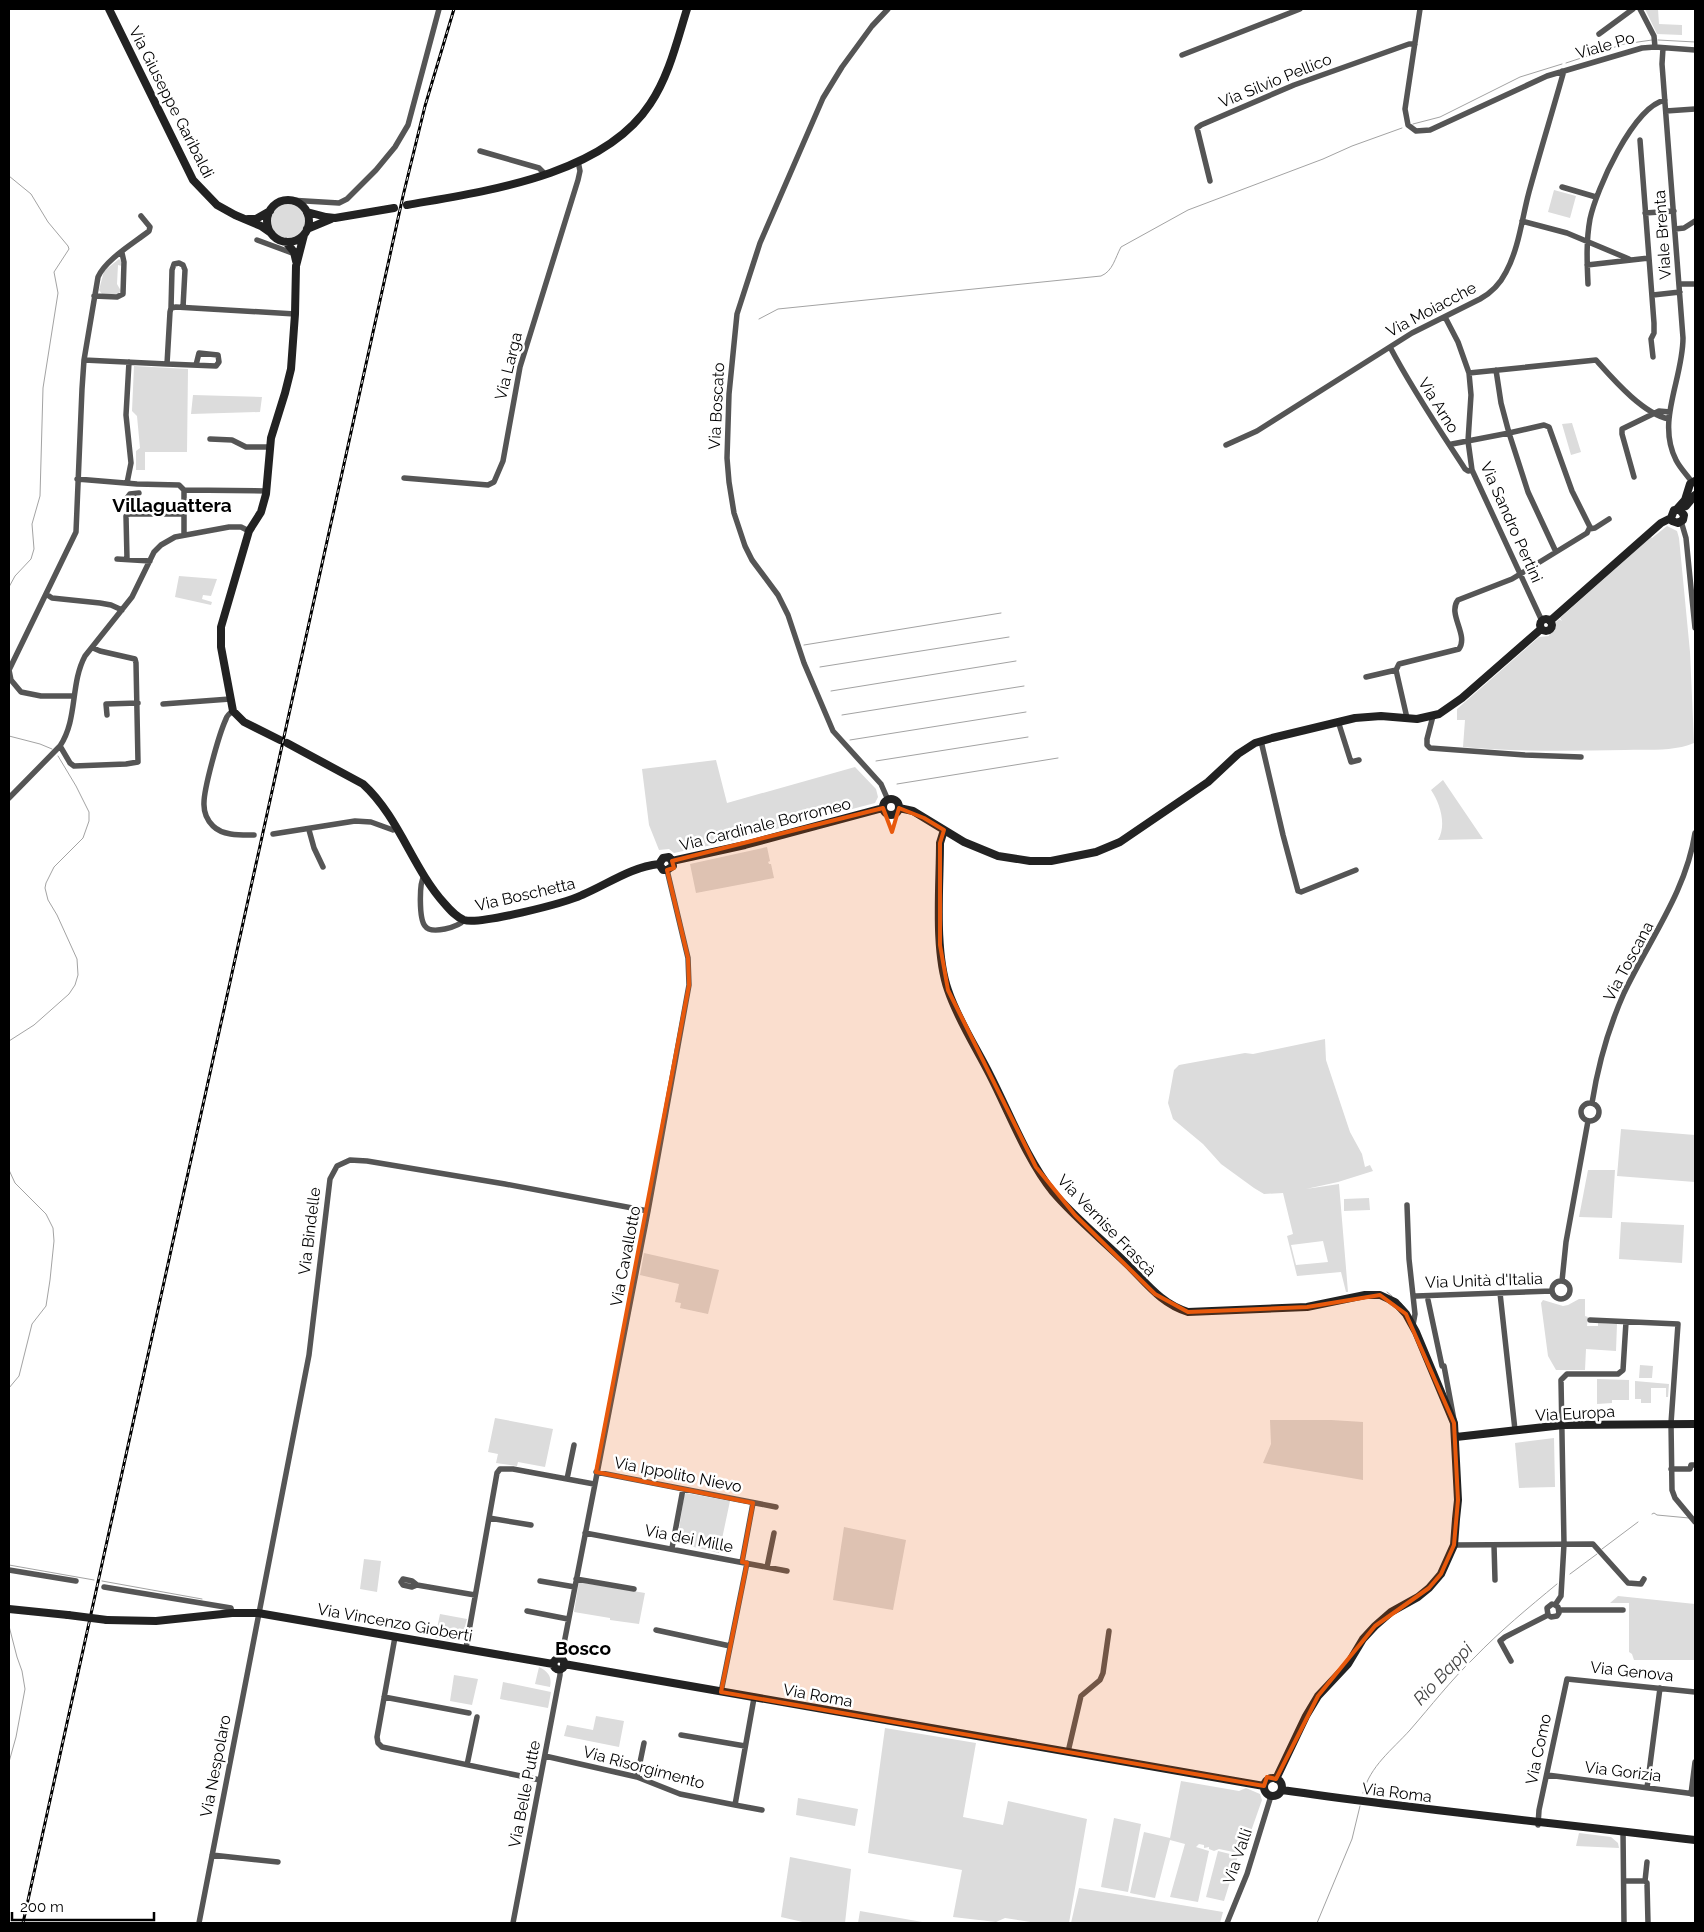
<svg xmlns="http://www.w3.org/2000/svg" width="1704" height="1932" font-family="Raleway,sans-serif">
<rect width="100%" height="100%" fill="#fff"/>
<!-- green -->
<path fill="#dcdcdc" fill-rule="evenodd" d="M1645,9H1658L1659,24L1682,25V35L1657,34Z
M1554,190L1576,196L1570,218L1548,212Z
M270 221a18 18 0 1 1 36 0a18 18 0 1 1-36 0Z
M119,259L121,261L122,266L118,265L117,284L121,291L118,294H102L99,290L104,271Z
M134,366L188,369L187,452H145V470H136V451L140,448L137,416L132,411Z
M193,395L262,397L260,412L191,414Z
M1572,423L1581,452L1571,455L1562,424Z
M1667,526L1677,531L1679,538L1690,652L1694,743C1673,752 1647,749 1625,750C1570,751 1517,752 1463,747L1465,720H1457V709L1539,637L1549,636V635L1555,630L1556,622L1559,619L1562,621L1560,618L1651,537L1652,538Z
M179,576L217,579L211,596L203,595L202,599L212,602L211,605L175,597Z
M716,760L727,803L855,767L876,789L878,797L875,803L735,840L674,853L669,849L659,850L649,825L642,769Z
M1443,780L1483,839L1438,840C1447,825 1440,803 1431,790Z
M767,847L770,861L768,862L769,864H771L774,878L696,893L690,864Z
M1325,1039L1326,1060L1350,1132L1362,1154L1365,1167L1370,1165L1373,1171L1338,1182L1306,1189L1339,1184L1348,1292H1346L1341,1272L1297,1276L1287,1236L1293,1234L1283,1193L1264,1194L1254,1188L1221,1164L1203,1144L1173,1119L1168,1103L1174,1070L1179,1065L1245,1053L1253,1054ZM1323,1241L1328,1262L1296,1265L1291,1245Z
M1621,1129L1695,1135V1182L1617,1176Z
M1588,1170H1615L1612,1218L1579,1217Z
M1369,1198L1370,1210L1344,1211V1199Z
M1621,1222L1684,1225L1682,1263L1619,1259Z
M644,1253L719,1270L708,1314L680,1308L681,1303L675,1302L679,1284L640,1275Z
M1579,1299H1585V1316L1588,1317L1587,1326H1598V1323L1617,1324L1616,1351L1586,1349L1585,1370H1556L1548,1356L1541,1303L1543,1300L1563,1306L1568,1305Z
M1640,1365L1653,1366L1652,1378H1639Z
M1597,1379L1629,1380V1400H1612V1403L1597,1404Z
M1635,1381L1669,1384L1668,1397H1666V1388H1651V1403H1641V1399H1635Z
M495,1418L553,1429L545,1467L518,1462L517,1466L496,1463L498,1454L488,1452Z
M1270,1420H1331L1363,1422V1480L1263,1463L1271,1444Z
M1554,1438L1555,1487L1519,1488L1515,1443Z
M686,1493L730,1501L719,1553L677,1543L684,1496Z
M844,1527L906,1540L893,1610L833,1600Z
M364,1559L381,1561L377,1592L360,1589Z
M579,1582L645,1593L639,1624L610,1620V1618L574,1612Z
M1618,1596L1695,1604V1660H1634L1632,1654L1629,1652V1603H1610Z
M440,1614L467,1619L461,1641L435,1638Z
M539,1667C549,1672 552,1677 550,1687L535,1684Z
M454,1675L478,1679L472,1705L450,1701Z
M503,1682L551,1692L548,1708L500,1699Z
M596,1716L624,1721L619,1747L564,1736L567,1725L593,1730Z
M885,1728L976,1743L963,1817L1003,1825L1008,1801L1087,1819L1069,1923H1037L1005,1918L996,1922L953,1917L962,1870L868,1853Z
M1181,1781L1239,1791L1246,1788L1260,1794L1262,1800L1243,1854L1219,1849L1214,1851L1209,1849V1847L1204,1848V1845L1199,1844L1196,1847L1209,1851L1198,1902L1170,1897L1185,1844L1170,1840L1155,1898L1130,1893L1144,1832L1170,1838Z
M798,1798L858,1809L855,1826L796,1815Z
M1114,1818L1141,1824L1128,1892L1101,1887Z
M1579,1833L1611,1837L1618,1843L1619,1848L1576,1846Z
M1218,1851L1238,1856L1224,1901L1206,1897Z
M790,1857L851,1869L845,1923H807L781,1917Z
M1079,1888L1223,1912L1220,1923H1071Z
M860,1911L928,1923H858Z"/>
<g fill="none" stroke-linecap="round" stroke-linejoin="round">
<!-- stream -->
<path stroke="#a3a3a3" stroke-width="1" d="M1658,40L1695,42
M1566,63L1624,44L1652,40
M1413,124L1440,117L1520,77L1562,64
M9,176L31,194L48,222L68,246L69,249L54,272L58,293L43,388L40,496L32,524L34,549L31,559L15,576L9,587
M759,319L778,309L1101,276C1113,271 1115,258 1121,247L1188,210L1323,159L1352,146L1402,128
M804,645L1001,613
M820,667L1009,637
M831,691L1016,661
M842,715L1024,686
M9,736L40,744L52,749
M850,740L1026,712
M876,761L1028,737
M897,784L1058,758
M9,1041L34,1025L69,994L75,985L78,975L77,959L57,915L48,900L45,888L46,883L54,867L83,838L89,821V812L76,786L58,756
M9,1170L15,1183L46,1214L53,1228L54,1241L50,1280L46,1306L32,1324L19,1376L9,1388
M1387,1292L1392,1296
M1388,1303L1395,1308
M1401,1303L1408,1311
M1652,1514L1654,1513L1657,1515L1689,1518
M1602,1549L1638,1522
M9,1565L94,1580
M1570,1574L1597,1554
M102,1581L202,1599
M9,1626L17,1657L22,1671L25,1689L16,1737L9,1762
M1363,1793C1370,1766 1392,1750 1410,1730C1431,1706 1451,1680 1474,1658C1500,1631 1528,1608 1557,1584
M1317,1923L1352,1839L1360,1806"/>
<!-- street -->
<path stroke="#555" stroke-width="5.5" d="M1420,9L1405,109L1408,125L1416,131L1430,130L1547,76L1642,48L1655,47L1695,50
M1640,9L1654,36L1655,47
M1599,34L1633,9
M1663,48L1662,64L1683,338C1683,379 1656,421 1676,460C1680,468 1687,475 1692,482
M1182,55L1300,9
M1666,111L1695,109
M1640,140L1654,323V333L1651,339L1653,357
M480,151L539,168L545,174
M1210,181L1197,128L1201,125L1294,85L1409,44H1415
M1562,187L1596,197
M289,200L339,203L347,199L376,170L395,147L408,125L439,9
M1645,213L1674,211
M1522,221L1567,233L1629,259
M1675,229L1684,228L1695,221
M257,240L295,254
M1587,265L1649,258
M1588,284C1587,262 1586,241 1590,219C1596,190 1633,107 1665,100
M1679,284H1695
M1653,295L1680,292
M94,296L117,297L123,294L124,262L122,253
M171,308L172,270L174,264L179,263L183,265L185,270L183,307
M1445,317L1458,342L1469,373L1471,395L1468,441L1472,470L1542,621
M1390,347C1412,389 1439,429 1465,469L1468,471L1472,470
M84,360L167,364L170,312L171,308L176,307L295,314
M167,364L216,366L219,362L218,355L199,353L196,365
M1469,373L1596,360C1613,379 1643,414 1669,419
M210,439L232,440L246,447H270
M1452,444L1509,433L1528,492L1556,552
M1226,445L1257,431L1412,333L1480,299C1491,293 1500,284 1506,272C1519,248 1522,218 1529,192C1540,152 1552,113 1563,74L1562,71
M1634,477L1622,434V429L1659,411L1670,412
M404,478L488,485L494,482L503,461L520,367L578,180L580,171L578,161
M77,479L137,484L179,485L184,490V535
M127,483L131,463L126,415L129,362
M184,490L267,491
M129,514L127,511V498L130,494L139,493
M1681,521L1686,538L1695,628
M1589,529L1595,528L1609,519
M117,559L150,561
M127,559L126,516L129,514H183
M46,594L52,598L100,603L111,605L122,610
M1366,677L1396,670
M74,696H41L21,692L11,680L9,670L76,532L82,389L84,360L98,277C105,260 134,243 149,231L150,227L141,216
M163,704L230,699
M233,711C230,713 227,715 226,719C219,734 203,791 204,805C204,813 208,821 213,826C223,836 241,835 254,835
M107,715L106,704L138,703
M1433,716L1427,739V745L1430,748L1525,755L1581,757
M1407,718L1396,670L1399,664L1459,649C1469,635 1447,614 1458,600L1512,579L1587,533L1590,527L1572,491L1549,427L1544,425L1509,433L1501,403L1496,370
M1338,721L1351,762L1359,760
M1261,741L1283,835L1298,891L1301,892L1356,870
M60,746L70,763L74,766L126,764L138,762L136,663L135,659L100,651L93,648
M9,798L60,746C78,719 70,684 85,656L132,597L154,552L161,545L175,537L229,527H241L249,531
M888,800L881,784L833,731L804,663L788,615L778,595L752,560L745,546L734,513L729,482L727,458L729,394L737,314L760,243L823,98L842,67L872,26L888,9
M309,830L314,848L323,867
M273,834L355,821L371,822L393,830L396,829
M424,876C419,883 419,919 425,926C431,935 459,927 464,920
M1592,1103C1598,1065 1608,1029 1624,993C1649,940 1686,892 1695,833
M1581 1112a9 9 0 1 1 18 0a9 9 0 1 1-18 0Z
M1407,1205L1409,1259L1415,1314L1413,1325
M1552 1290a9 9 0 1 1 18 0a9 9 0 1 1-18 0Z
M1562,1281L1566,1242L1588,1121
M1500,1293L1515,1430
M1416,1296L1552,1291
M1428,1300L1442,1366
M1590,1320L1678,1324L1671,1423L1672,1490L1675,1498L1695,1522
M1444,1366L1454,1420
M1671,1469H1690L1691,1465H1695
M596,1472L776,1507
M567,1479L574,1445
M489,1518L531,1525
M585,1533L787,1571
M1454,1545L1593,1544L1628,1583L1641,1584L1644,1579
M1494,1545L1495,1580
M672,1548L683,1489
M742,1562L753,1503
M767,1567L774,1533
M9,1570L76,1581
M576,1579L634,1589
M540,1581L575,1587
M417,1585L412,1587L403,1585L401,1582L403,1579L412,1581L417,1585L475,1595
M104,1587L231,1608L232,1613
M1555,1605L1558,1607L1559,1613L1557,1616L1551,1617L1548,1615L1547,1608L1552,1604L1555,1605L1561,1596L1564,1544L1561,1380L1567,1374H1618L1623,1370L1626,1322
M1560,1610H1623
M527,1611L568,1619
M656,1630L730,1646
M395,1637L377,1737L378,1743L382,1747L540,1780
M466,1648L497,1473L500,1469H513L594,1484
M561,1659L648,1211L689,985L688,958L667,870
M1511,1661L1500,1641L1505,1637L1548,1615
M721,1692L747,1563
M384,1697L469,1713
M681,1735L745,1746
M1068,1752L1081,1696L1100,1680L1103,1673L1109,1631
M545,1756L637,1777L680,1794L735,1805L754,1698
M467,1765L477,1717
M1547,1775L1695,1794
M637,1777L644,1743
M1647,1788L1660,1688
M1691,1794L1695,1762
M735,1805L762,1810
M1538,1825L1539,1810L1567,1679L1695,1692
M1623,1831L1624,1923
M212,1855L278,1862
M1624,1881H1645L1647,1883L1648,1923
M1645,1881L1647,1862
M199,1923L309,1355L330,1179L337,1166L350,1160L367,1161L505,1184L648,1211
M513,1923L560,1675V1669
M1227,1923L1247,1874L1271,1796"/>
<!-- secondary -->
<path stroke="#222" stroke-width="8" d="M109,9L193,180L217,205L235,215L261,226L271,233
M267 221a21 21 0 1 1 42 0a21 21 0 1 1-42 0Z
M407,205C485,191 603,176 650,104C669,76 677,41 687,9
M307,212L326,217L335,218L394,208
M248,219H256L270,211
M307,229L331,219
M286,242L294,252L296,261
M1686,506L1695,495
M1677,509L1685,500L1690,484L1695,481
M1540 625a6 6 0 1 1 12 0a6 6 0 1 1-12 0Z
M1550,621L1661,523L1671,518L1674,510H1680L1684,515L1683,520L1678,523L1672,521L1671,518
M280,740L244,722L233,711L221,647V627L249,531L261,512L266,494L271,438L285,393L291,369L295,314L296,266L304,235
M287,743L363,784C399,817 412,867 444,903C450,910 456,917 464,920C480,925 565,903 582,895C608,884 631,867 659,864
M883 807a8 8 0 1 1 16 0a8 8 0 1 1-16 0Z
M899,808L913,811L964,842L998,856L1030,861H1051L1096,852L1120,842L1189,795L1208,782L1238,754L1255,743L1272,738L1355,718L1381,716L1417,719L1439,714L1462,698L1541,629
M944,830L940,843C940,886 934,950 948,990C958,1020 976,1047 990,1075C1009,1112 1027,1160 1053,1192C1076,1219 1104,1241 1129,1266C1148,1285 1162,1304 1188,1312L1307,1307L1365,1295H1380L1395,1302L1406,1314L1416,1332L1454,1423L1458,1500L1456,1519L1454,1545L1441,1574L1429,1588L1418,1597L1391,1612L1375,1626L1363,1639L1348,1664L1318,1696L1306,1716L1276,1779
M672,861L745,845L883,808
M659,864L663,870H667L673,866L672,861
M659,864L663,858L669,857L672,861
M1456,1437L1563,1425L1695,1424
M9,1609L68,1615
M107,1620L156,1621L232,1613H258L553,1664
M553.5 1664a5.5 5.5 0 1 1 11 0a5.5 5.5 0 1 1-11 0Z
M564,1664L1264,1786
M1264 1787a9 9 0 1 1 18 0a9 9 0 1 1-18 0Z
M1282,1790C1419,1810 1557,1823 1695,1840"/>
<!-- rail casing -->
<g stroke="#000" stroke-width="3">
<path id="rail" d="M23,1923L403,196L425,106L454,9"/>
</g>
<!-- rail -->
<use href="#rail" stroke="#fff" stroke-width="1" stroke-dasharray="4" stroke-linecap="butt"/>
<!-- secondary-bridge -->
<path stroke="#222" stroke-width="8" d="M68,1615L107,1620"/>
</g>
<!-- marked area -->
<path fill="#e8590c" fill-opacity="0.2" stroke="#e8590c" stroke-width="4" stroke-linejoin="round" d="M883,808L892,832L899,808L924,818L944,830L940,843V945L948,990L1036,1167L1075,1215L1155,1294L1188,1312L1307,1307L1380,1295L1406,1314L1454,1423L1458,1500L1454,1545L1441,1574L1429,1588L1375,1626L1318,1696L1276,1779L1267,1777L1264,1786L721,1692L747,1563L742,1562L753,1503L596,1472L689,985L688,958L667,870L674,868L672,861Z"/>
<g text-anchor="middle" stroke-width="5" stroke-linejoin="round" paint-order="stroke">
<!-- street labels -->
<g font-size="16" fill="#000" stroke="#fff">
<text transform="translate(1605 45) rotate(-16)" y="6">Viale Po</text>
<text transform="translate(1275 80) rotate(-22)" y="6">Via Silvio Pellico</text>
<text transform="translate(172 102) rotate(63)" y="6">Via Giuseppe Garibaldi</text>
<text transform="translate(1662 235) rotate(-94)" y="6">Viale Brenta</text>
<text transform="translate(1431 309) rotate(-28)" y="6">Via Moiacche</text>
<text transform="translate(508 366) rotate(-76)" y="6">Via Larga</text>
<text transform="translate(1439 405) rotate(58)" y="6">Via Arno</text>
<text transform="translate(716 406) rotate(-87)" y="6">Via Boscato</text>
<text transform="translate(1512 522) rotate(66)" y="6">Via Sandro Pertini</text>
<text transform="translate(765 824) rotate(-14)" y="6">Via Cardinale Borromeo</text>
<text transform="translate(525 894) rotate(-13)" y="6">Via Boschetta</text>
<text transform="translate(1628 961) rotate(-62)" y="6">Via Toscana</text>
<text transform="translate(1107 1225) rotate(46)" y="6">Via Vernise Frascà</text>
<text transform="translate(309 1231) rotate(-83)" y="6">Via Bindelle</text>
<text transform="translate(625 1256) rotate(-79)" y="6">Via Cavallotto</text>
<text transform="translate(1484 1280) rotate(-2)" y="6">Via Unità d'Italia</text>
<text transform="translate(1575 1413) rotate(-3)" y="6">Via Europa</text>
<text transform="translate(678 1474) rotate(11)" y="6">Via Ippolito Nievo</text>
<text transform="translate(689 1538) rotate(11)" y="6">Via dei Mille</text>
<text transform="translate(395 1622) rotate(10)" y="6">Via Vincenzo Gioberti</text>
<text transform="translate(1632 1671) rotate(6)" y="6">Via Genova</text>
<text transform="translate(818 1695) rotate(10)" y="6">Via Roma</text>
<text transform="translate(1538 1749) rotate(-78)" y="6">Via Como</text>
<text transform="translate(215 1766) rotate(-79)" y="6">Via Nespolaro</text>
<text transform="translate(644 1767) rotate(15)" y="6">Via Risorgimento</text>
<text transform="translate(1623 1771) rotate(7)" y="6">Via Gorizia</text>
<text transform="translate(1397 1792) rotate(7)" y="6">Via Roma</text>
<text transform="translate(524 1794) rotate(-79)" y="6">Via Belle Putte</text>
<text transform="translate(1237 1856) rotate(-71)" y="6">Via Valli</text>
</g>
<!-- water labels -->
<g font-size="18" font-style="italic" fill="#444" stroke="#fff">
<text transform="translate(1443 1674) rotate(-47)" y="6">Rio Bappi</text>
</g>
<!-- quarter labels -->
<g font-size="19" font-weight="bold" fill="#000" stroke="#fff">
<text x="172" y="512">Villaguattera</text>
<text x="583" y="1655">Bosco</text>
</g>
</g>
<!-- border -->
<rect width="1704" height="1932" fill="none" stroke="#000000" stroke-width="20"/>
<!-- scale -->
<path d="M12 1912v8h142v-8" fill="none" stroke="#000000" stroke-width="2.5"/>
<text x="20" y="1912" font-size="15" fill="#000000" stroke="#ffffff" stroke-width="4" paint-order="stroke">200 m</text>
</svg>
